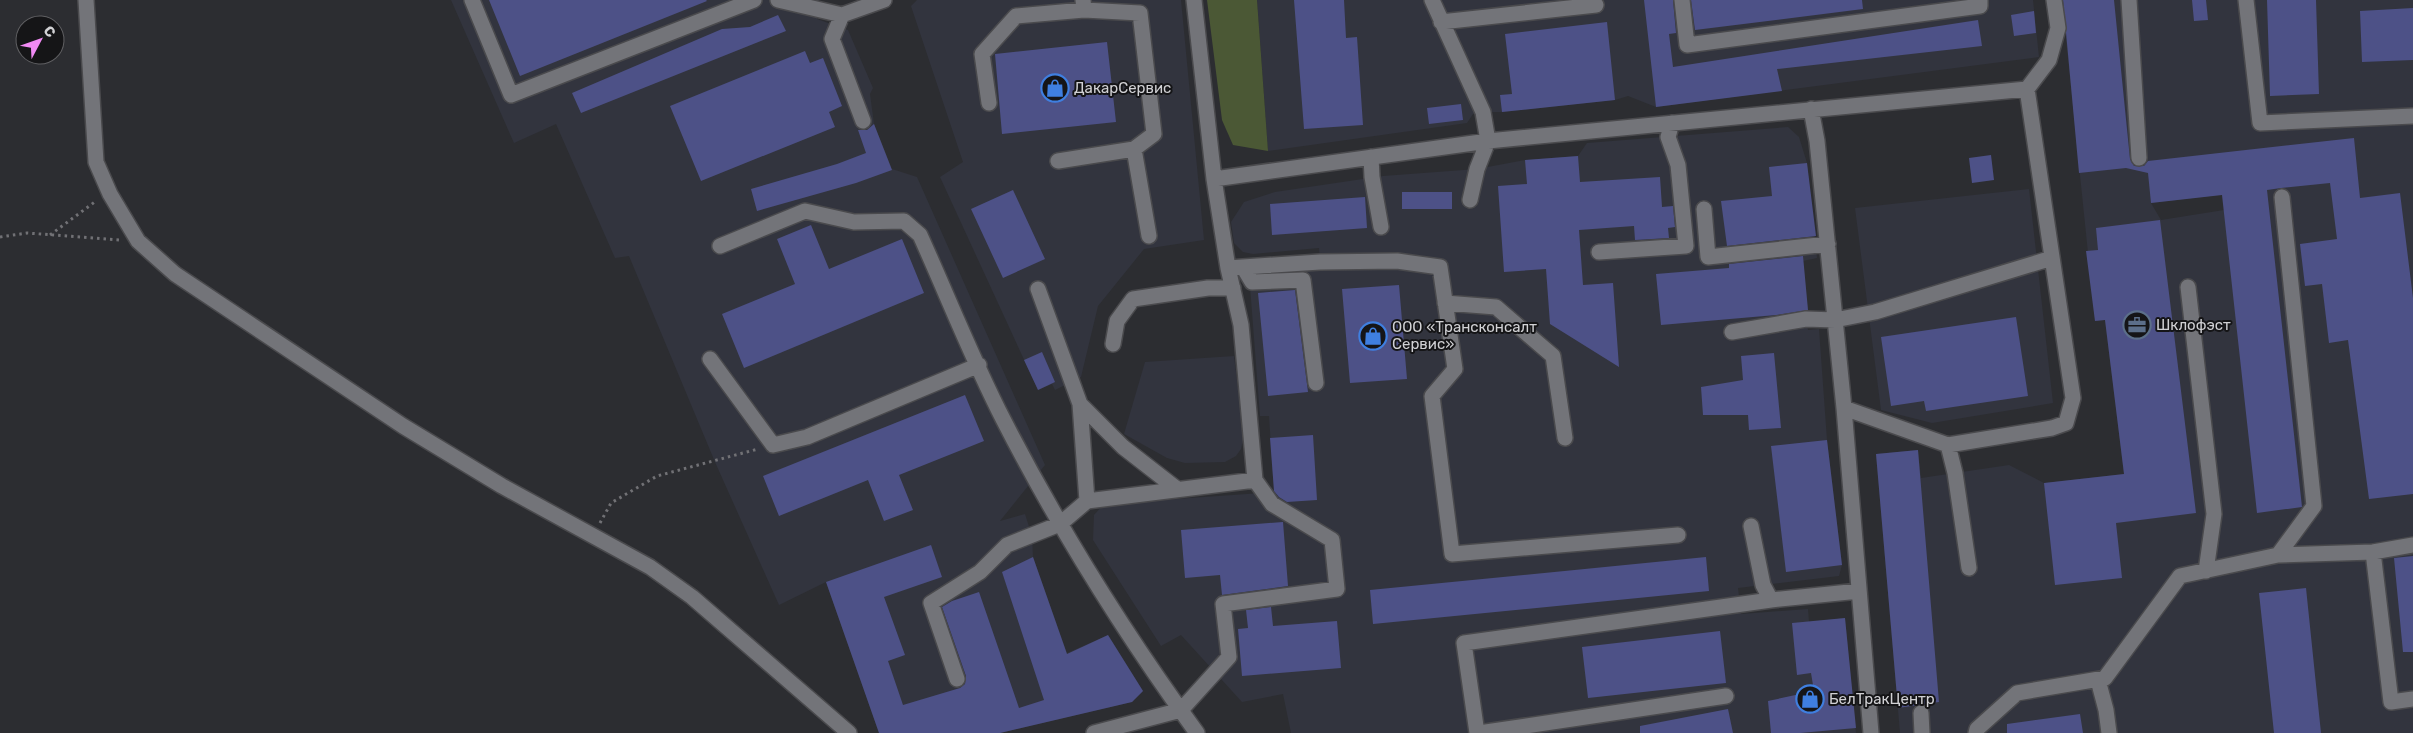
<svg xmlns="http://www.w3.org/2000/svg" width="2413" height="733" font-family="Rubik,sans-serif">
<rect width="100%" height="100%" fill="#2c2d31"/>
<!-- built -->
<path fill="#32343e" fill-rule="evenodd" d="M451,0H819L817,19L848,30L873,88L870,94L874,124L892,169L917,177L1045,465L1000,521L1025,514L1032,536L1033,557L1067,653L1108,635L1143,691L1132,702L1000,733H879L826,582L779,605L715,462L629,256L615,258L556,124L514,143Z
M917,0H1181L1204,240L1144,249L1098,306L1081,377L1055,390L1052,384L1038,390L940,177L963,162L911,6Z
M1257,0H2033L2039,57L1656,107L1628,96L1615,100L1502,112H1483L1473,114L1467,123L1268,151Z
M2062,0H2413V733H1900L1876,454L1918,450L1921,478L2009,465L2044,483L2124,474L2105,320L2095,321ZM2262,190L2224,210L2161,220L2151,203Z
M1788,127L1799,137L1807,163L1817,258L1803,261L1808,312L1806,319L1808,330L1819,329L1827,440L1842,565L1839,576L1738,588L1741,614L1808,609L1809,622L1845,618L1856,733H1291L1283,694L1242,702L1181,635L1161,646L1093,540L1094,515L1104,504L1274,492L1269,416H1260L1250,286L1255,276L1267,270L1321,271L1319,248L1253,254L1243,252L1234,243L1231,222L1244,202L1275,192L1383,176L1477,169L1525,160L1578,156L1587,143Z
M2029,189L2053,403L1932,423L1881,410L1855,208Z
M1234,356L1244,436L1241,449L1236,456L1225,462L1185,463L1167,458L1124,434L1145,362Z"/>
<!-- green -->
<path fill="#4b5835" d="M1207,0H1257L1268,151L1233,145L1222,120Z"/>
<!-- building -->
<path fill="#4d5187" d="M489,0H706L707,1L520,76Z
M1294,0H1344L1346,38L1357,37L1363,125L1304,129Z
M1644,0H1673L1676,33L1669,34L1673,67L1978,20L1982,46L1777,69L1782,91L1656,107Z
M1691,0H1862L1863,9L1695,30Z
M2063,0H2114L2130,159L2134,166H2144L2148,161L2354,138L2360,198L2400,193L2413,298V494L2369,499L2348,340L2329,343L2322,284L2305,286L2300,244L2337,239L2330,183L2281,188L2267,190L2302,507L2257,513L2222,195L2151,203L2148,173L2126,168L2079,173Z
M2192,0H2206L2208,20L2194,21Z
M2267,0H2316L2319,94L2270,96Z
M2413,8V60L2362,62L2360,11Z
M2034,11L2036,33L2014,36L2011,15Z
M778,15L786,31L581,113L572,93L722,29L750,27Z
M1607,22L1615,100L1502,112L1500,95L1512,94L1505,34Z
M1107,42L1116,122L1002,134L995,54Z
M805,51L810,63L823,58L842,106L829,112L835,127L701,181L670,106Z
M1461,104L1463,120L1429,124L1427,108Z
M874,124L892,170L856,183L757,211L751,189L837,164L866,153L858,130H867Z
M1991,155L1994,180L1972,183L1969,158Z
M1578,156L1580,182L1660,177L1662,207L1673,206L1675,227L1668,228L1669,238L1635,240L1634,226L1579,230L1583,285L1613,283L1619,367L1550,324L1546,269L1504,272L1498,186L1527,184L1525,160Z
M1807,163L1816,236L1727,246L1721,201L1772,196L1769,167Z
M1013,190L1045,259L1003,278L971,209Z
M1402,192H1452V209H1402Z
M1365,197L1367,228L1272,235L1270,204Z
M2160,220L2196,513L2116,523L2122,578L2055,585L2044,483L2124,474L2105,320L2095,321L2086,251L2098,250L2096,228Z
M811,225L829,269L902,239L924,293L744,368L722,314L795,284L777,239Z
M1803,256L1808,310L1776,315L1661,325L1656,274L1729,268V264Z
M1399,285L1407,379L1350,383L1342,289Z
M1295,290L1308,392L1268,396L1258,293Z
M2016,317L2028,396L1926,411L1924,401L1891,406L1881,337Z
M1042,352L1055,382L1038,390L1024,360Z
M1774,353L1781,428L1749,430L1748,415H1703L1701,387L1743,380L1741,356Z
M965,395L984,441L899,475L913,510L884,521L868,480L779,516L763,476Z
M1313,435L1317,500L1287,502L1279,497L1274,491L1270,438Z
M1827,440L1842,565L1786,572L1771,446Z
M1918,450L1939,702L1898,708L1876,454Z
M1283,522L1288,586L1222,595L1220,575L1185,578L1181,530Z
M931,545L942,577L884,597L905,655L888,661L903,705L960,688L965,684L966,676L942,607L952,601L979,592L1019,708L1044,700L1002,572L1033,557L1067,654L1108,635L1143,691L1132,702L1000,733H879L826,582Z
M2413,556V652H2403L2394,558Z
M1706,557L1709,591L1373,624L1370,590Z
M2306,588L2321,733H2274L2259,593Z
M1271,607L1273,626L1337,621L1341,668L1242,676L1238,629L1248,628L1246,610Z
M1845,618L1856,728L1800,733H1771L1768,701L1814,691L1811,673L1797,675L1792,623Z
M1720,631L1726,683L1588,698L1582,647Z
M1728,709L1733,733H1640V726Z
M2080,714L2083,733H2007V724Z"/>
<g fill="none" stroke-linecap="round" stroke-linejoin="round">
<!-- minor casing -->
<g stroke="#4a4a4d" stroke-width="18">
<path id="minor" d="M86,0L96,162L110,194L138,241L175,274L403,426L502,486L650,567L692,597L849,733
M472,0L511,95L754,0
M778,0L842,15L884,0
M1083,0L1084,10L1140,13L1154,134L1134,149L1149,236
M1432,0L1483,112L1488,141L1477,169L1470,200
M1682,0L1687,45L1980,6V0
M2129,0L2139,158
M2246,0L2260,123L2413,116
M842,15L832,39L863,121
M1441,22L1596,5
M2027,89L2049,60L2058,28L2054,0
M989,103L982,54L1016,16L1084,10
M1811,109L1817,141L1844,408L1871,733
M1371,157L1372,177L1381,227
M1058,161L1134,149
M1214,179L1488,141L2027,89L2073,398L2066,423L2052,428L1948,445L1844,408
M1704,209L1708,257L1828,244
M720,246L805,211L854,222L904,221L920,235C948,297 973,361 1004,421C1060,530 1125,634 1197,733
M1599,252L1686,246L1678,165L1668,137L1672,123
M1243,267L1252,282L1303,280L1316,383
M1228,268L1320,262L1397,261L1440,267L1455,369L1432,396L1452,554L1678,535
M2188,287L2214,514L2206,571
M1445,303L1496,307L1553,356L1565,438
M1732,332L1806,319L1835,320L1875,312L2052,258
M1113,344L1117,321L1133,299L1208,288H1233
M710,359L773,445L807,437L979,365
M1080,404L1123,447L1177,489
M1948,445L1955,473L1969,568
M1087,501L1255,480
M1751,526L1763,585L1771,600L1859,591
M2373,552L2391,702L2413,699
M2278,555L2373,552L2413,545
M957,679L931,603L980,572L1007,545L1060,524L1087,501L1080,404L1038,289
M2098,680L2106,710L2109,733
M1921,713L1922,733
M1094,733L1181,710L1229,657L1223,604L1337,589L1332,540L1272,504L1255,480L1241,325L1228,268L1214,179L1194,0
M1477,733L1464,643L1771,600
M1479,733L1726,696
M1976,733L1977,729L2017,693L2105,678L2180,576L2278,555L2314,506L2282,197"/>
</g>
<!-- path -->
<path stroke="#717175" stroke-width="3" stroke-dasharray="2.5 4" stroke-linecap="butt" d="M50,235L96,201
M0,237L27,233L120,240
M600,523L611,503L657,476L758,449"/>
<!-- minor -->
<use href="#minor" stroke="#737479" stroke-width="15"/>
</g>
<!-- icons -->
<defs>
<g id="shop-ring" transform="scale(1.4375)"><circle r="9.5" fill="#151517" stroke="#3f7fe0" stroke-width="1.5"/><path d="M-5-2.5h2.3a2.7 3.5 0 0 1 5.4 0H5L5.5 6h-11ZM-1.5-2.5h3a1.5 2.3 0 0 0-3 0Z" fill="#3f7fe0"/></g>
<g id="office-ring" transform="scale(1.4375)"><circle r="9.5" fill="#151517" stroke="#5c6f8a" stroke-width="1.5"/><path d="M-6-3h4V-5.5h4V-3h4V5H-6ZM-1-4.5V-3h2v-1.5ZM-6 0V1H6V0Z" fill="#5c6f8a"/></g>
</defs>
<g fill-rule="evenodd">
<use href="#shop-ring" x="1055" y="88"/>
<use href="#office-ring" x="2137" y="325"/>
<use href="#shop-ring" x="1373" y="336"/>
<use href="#shop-ring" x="1810" y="699"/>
</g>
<g text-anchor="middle" stroke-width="4" stroke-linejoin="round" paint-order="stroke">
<!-- poi labels -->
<g font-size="15" fill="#d1d1d4" stroke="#151517" text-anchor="start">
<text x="1074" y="93">ДакарСервис</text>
<text x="2156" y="330">Шклофэст</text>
<text x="1392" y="332">ООО «Трансконсалт<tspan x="1392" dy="17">Сервис»</tspan></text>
<text x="1829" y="704">БелТракЦентр</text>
</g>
</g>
<!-- north arrow -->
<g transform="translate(40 40) rotate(49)"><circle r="24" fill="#151517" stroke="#606063"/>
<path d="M0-4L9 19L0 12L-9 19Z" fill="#f18af4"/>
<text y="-8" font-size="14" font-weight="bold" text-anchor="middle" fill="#d1d1d4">С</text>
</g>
</svg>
